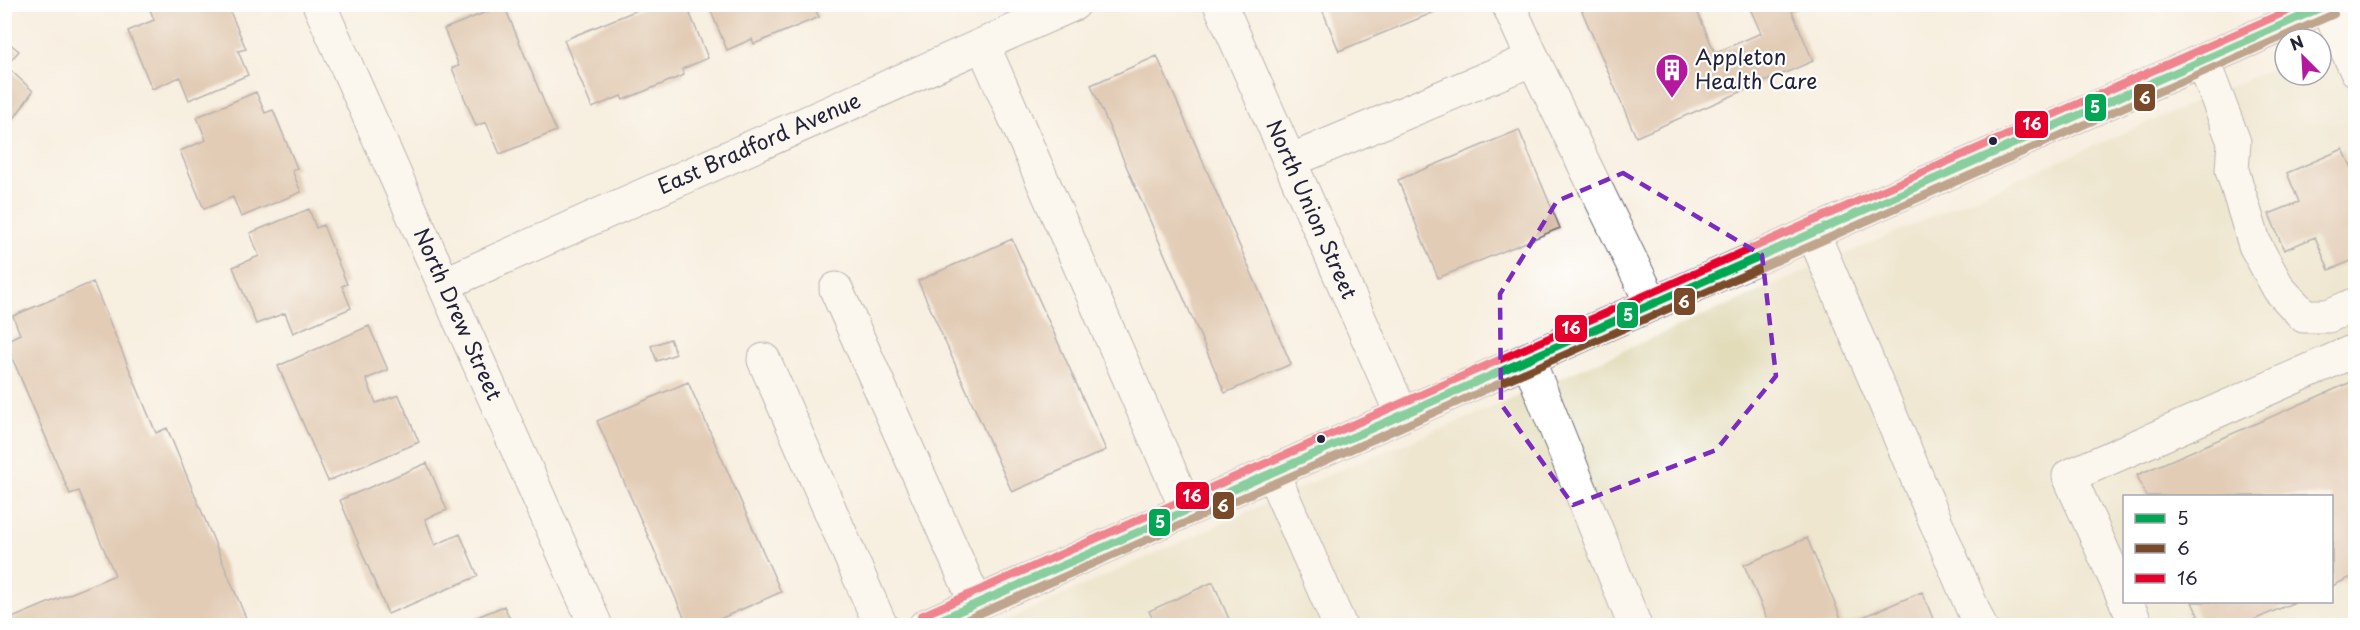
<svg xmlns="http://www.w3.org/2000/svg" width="2360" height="630" font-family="'Playpen Sans',sans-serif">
<rect width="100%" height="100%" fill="#fff"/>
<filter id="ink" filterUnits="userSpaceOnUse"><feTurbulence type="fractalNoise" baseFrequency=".0167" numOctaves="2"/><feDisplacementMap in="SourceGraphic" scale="12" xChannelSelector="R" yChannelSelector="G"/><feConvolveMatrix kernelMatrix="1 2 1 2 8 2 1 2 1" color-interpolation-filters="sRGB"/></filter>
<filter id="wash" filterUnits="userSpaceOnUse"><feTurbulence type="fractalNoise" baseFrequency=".008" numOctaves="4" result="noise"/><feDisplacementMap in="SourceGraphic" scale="24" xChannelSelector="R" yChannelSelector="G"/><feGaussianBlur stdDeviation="1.35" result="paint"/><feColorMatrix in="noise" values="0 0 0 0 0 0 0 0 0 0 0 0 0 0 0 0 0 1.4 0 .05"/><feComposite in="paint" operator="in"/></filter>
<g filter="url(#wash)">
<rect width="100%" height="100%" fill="#f7efe0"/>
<!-- built -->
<path fill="#e2dcba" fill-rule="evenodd" d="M2355,32V625L995,626L1344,468L1459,422L2285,63V75H2321V47ZM2124,496H2332V602H2124Z"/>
<g id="blocks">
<!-- building -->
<path fill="#c7a282" d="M148,4H227L246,49L238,51L248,75L189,100L180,77L152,89L128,31L154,20Z
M652,4H686L708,58L682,69L684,75L623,100L621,96L592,108L564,40Z
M708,4H831V5L816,11L819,17L754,44L752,39L727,50Z
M1320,4H1452V5L1339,51Z
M1579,4H1694L1715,53L1761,33L1748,4H1807L1792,11L1813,61L1636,137Z
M504,5L556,131L500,154L486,122L476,126L452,68L459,66L444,29Z
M4,39L19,51L6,66L33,91L4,133Z
M1157,56L1291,364L1225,393L1091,85Z
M256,92L265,113L273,110L297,168L292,170L301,192L241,217L233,197L204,209L180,151L206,140L197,117Z
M1519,130L1560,228L1438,278L1398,180Z
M2343,149L2356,177V259L2329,270L2315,237L2284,250L2269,214L2299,202L2287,173Z
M309,209L316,228L323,225L347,284L342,286L351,308L293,333L285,313L256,324L233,267L259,256L250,233Z
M1012,239L1106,450L1012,492L918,281Z
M93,282L156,433L167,428L248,623L241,626H5V621L115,575L79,491L70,494L5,341L20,334L13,316Z
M369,326L388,370L366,379L376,403L399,395L419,442L328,481L278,366Z
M670,339L676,354L657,361L651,346Z
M2356,380V575L2332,586V496H2146L2137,475Z
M688,382L781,592L704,626H688L597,421Z
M427,463L447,510L425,519L435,545L460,534L478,576L388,614L340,500Z
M1807,538L1844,625L1922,592L1936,626H1770L1744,565Z
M1213,582L1232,626H1156L1149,611Z
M2192,602H2295L2240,626H2203Z
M504,606L513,625H458Z"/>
</g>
</g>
<g filter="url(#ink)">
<use href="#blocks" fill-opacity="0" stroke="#6d6a75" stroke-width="1.5"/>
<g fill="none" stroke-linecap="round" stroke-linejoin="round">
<!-- minor casing -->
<g stroke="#6d6a75" stroke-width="35">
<g id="minor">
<path id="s1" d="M319,4L596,626"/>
<path id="s2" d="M1220,4L1402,415"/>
<path d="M1508,4L1533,59"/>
<path d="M2327,6L2356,70"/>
<path d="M983,45L1187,510"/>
<path d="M2203,61L2234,142L2232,170L2255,245L2279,289L2304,316H2328L2356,304"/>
<path d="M1290,161L1533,59L1652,304"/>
<path d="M1813,233L1980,626"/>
<path id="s3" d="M444,284L1074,4"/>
<path d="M836,289L976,603"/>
<path d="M1528,359L1635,626"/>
<path d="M764,360L881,626"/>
<path d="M1272,472L1340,626"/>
<path d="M2124,598L2069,476L2356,350"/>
<path d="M2126,602L2137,626"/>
<path d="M925,626L2330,4"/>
</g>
</g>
<!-- minor -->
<use href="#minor" stroke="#fff" stroke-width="33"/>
<!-- bus-1 casing -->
<g stroke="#fff" stroke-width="12">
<path id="bus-1" d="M926,626L2329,4"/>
</g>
<!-- bus-2 casing -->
<g stroke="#fff" stroke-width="12">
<path id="bus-2" d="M952,626L2334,14"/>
</g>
<!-- bus-3 casing -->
<g stroke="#fff" stroke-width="12">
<path id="bus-3" d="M921,616L2303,4"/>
</g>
<!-- bus-1 -->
<use href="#bus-1" stroke="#00a651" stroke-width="8"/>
<!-- bus-2 -->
<use href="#bus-2" stroke="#7a4b2a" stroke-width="8"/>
<!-- bus-3 -->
<use href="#bus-3" stroke="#e4002b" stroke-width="8"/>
</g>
</g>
<!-- marked area -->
<path d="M0 0H2360V630H0ZM1623,173L1762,255L1776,376L1716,450L1573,505L1501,404L1500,294L1557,201Z" fill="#f7efe0" fill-opacity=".55" fill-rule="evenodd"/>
<path fill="none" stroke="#7b2cbf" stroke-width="4.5" stroke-dasharray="12 8" stroke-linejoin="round" d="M1623,173L1762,255L1776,376L1716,450L1573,505L1501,404L1500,294L1557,201Z"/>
<!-- icons -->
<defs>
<g id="building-pin" transform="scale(1.725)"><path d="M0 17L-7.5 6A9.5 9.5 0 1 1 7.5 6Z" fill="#b5179e" stroke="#fff"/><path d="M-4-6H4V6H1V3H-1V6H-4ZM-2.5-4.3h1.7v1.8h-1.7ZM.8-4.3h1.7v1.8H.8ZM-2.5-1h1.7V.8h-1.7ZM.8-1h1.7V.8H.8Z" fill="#fff"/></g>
</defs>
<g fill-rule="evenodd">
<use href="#building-pin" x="1672" y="70"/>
</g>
<!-- markers -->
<g fill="#22223b" stroke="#fff" stroke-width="2">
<circle cx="1993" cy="141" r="5"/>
<circle cx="1321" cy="439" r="5"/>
</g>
<g text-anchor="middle" stroke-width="4.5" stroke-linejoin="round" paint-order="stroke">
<!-- poi labels -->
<g font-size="21" fill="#22223b" stroke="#fff" text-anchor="start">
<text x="1695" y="65">Appleton<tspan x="1695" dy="24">Health Care</tspan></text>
</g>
<!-- street labels -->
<g font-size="21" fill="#22223b" stroke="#fff">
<text dy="7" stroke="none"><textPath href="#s3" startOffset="345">East Bradford Avenue</textPath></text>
<text dy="7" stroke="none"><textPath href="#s2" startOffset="225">North Union Street</textPath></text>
<text dy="7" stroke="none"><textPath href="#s1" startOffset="340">North Drew Street</textPath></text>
</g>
</g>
<g stroke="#fff" stroke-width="2">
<rect x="2133" y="83" width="23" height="29" rx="6" fill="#7a4b2a"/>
<rect x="2084" y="93" width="23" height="29" rx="6" fill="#00a651"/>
<rect x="2014" y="110" width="35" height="29" rx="6" fill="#e4002b"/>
<rect x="1673" y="287" width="23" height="29" rx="6" fill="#7a4b2a"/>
<rect x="1616" y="301" width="23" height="28" rx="6" fill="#00a651"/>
<rect x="1554" y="314" width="34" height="29" rx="6" fill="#e4002b"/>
<rect x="1175" y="481" width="35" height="29" rx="6" fill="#e4002b"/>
<rect x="1212" y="491" width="23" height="29" rx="6" fill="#7a4b2a"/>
<rect x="1148" y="508" width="23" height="29" rx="6" fill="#00a651"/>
</g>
<g font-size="16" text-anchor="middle" font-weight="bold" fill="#fff">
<text x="2145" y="104">6</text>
<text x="2095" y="113">5</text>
<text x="2032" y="130">16</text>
<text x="1684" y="308">6</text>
<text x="1628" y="321">5</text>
<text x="1571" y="334">16</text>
<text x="1192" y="502">16</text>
<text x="1223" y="512">6</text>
<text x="1160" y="528">5</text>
</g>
<!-- margin -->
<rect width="2360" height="630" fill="none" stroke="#fff" stroke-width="24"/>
<!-- legend -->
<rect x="2123" y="495" width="210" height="108" fill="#ffffff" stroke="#a7a7b1" stroke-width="1.5"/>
<rect x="2135" y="514" width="30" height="9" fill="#00a651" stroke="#a7a7b1" stroke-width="1.5"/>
<text x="2177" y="525" font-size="18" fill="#22223b">5</text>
<rect x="2135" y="544" width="30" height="9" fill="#7a4b2a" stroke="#a7a7b1" stroke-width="1.5"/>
<text x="2177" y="555" font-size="18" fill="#22223b">6</text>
<rect x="2135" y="574" width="30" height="9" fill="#e4002b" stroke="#a7a7b1" stroke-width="1.5"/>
<text x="2177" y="585" font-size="18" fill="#22223b">16</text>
<!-- north arrow -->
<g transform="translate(2303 57) rotate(336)"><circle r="28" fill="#ffffff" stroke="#a7a7b1" stroke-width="1.5"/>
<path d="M0-4.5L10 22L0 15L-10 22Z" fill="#b5179e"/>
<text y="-9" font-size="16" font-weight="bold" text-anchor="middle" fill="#22223b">N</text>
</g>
</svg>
